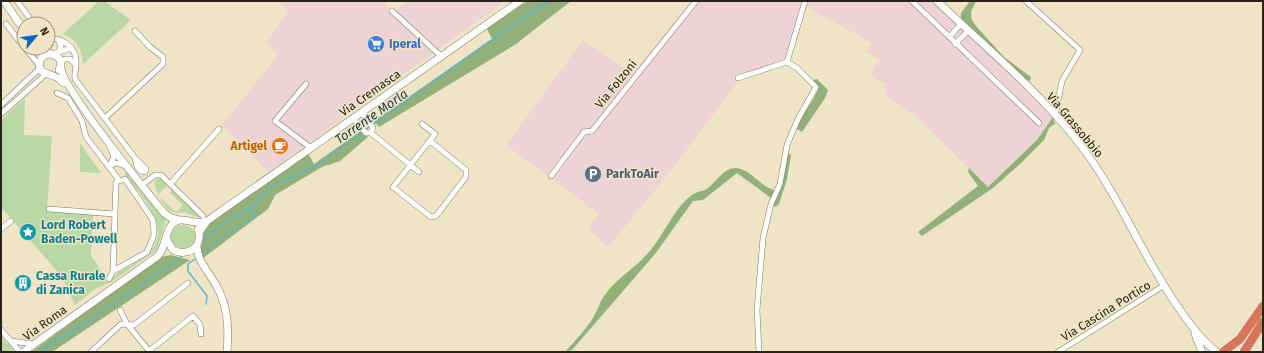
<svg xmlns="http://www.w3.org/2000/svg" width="1264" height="353" font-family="'Fira Sans',sans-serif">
<rect width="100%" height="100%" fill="#efe4c6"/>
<!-- industrial -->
<path fill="#eed3d5" d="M278,1H385L391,13L409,1H505L268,172L222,125L278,55L266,43L289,11Z
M691,1H935L1053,117L1037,140L988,187L912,113L884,95L886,84L870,76L879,60L867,52L872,43L807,7L788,64L739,80L674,167L608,247L588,229L599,214L506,145L583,40L632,74Z"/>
<!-- green -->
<path fill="#bad8a4" d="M99,1H104L131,20L83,64C82,51 77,39 63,34Z
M25,98L24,135L52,136L47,210L93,214L91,255L107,281C113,278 116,274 121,270C131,265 142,259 150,251C174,227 138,192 124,174L126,172L122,166L163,213L166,220L157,250L111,282L95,289L75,305L64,282L60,280L56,274L57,271L1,207V120Z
M80,143L101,173L80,172Z
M158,178L162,179L168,185L157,195L176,212L183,205L170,193L172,188L200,216C194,218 191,214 186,213C182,212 179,213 176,213C164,211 157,193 154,183Z
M171 237a12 12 0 1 1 24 0a12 12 0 1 1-24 0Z
M1,336L13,349L12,352H1Z"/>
<!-- forest -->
<path fill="#91b178" d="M527,1H571L516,44L379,127L374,121L492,39L487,29Z
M970,1H976C971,11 968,16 976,26L1004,57L1031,77L1030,81L1021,76L961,19V13Z
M817,79L828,90L825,98L802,132L797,129C801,113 813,104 818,89L813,80Z
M1053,117L1054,122L1056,123L1049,128L1044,140L1021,163L993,188L922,236L918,232L978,186L968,172L969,168L988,187L1037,140Z
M362,130L368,137L340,161L322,167L275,195L268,209L202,259L198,252L201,237L205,227L308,153L314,164Z
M788,153L791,155L787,179L779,204L775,207L771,198L737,173L703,200L693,201L655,254L572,350L565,352C574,342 590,325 595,314C599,307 600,301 605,295C616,278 635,269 648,253C664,236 673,209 692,195C697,191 703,192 708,188C716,182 723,169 734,168C751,167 761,190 779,191Z
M171,255L190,260L52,352H31L161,257Z"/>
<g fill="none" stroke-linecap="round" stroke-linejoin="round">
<!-- stream -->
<path stroke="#62b3cd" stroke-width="1.5" d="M365,130C427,87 486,42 549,1
M203,241L227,221L250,208L269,189L279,182L314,167L362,132
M201,254L255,214L250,208
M195,259L188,264V271L207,296L206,304
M39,352L86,323L182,256"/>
<!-- street casing -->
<g stroke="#82785d" stroke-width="6">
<path id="street" d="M17,1L34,24
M912,1L1039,123
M1026,1L1080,50L1062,81L1055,116
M392,11L442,57
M6,24L24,47
M949,37L961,24
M48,38C61,38 75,45 76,60C77,66 74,72 75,79L135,158L146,169L145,172L141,171L137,167L135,158
M955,44L968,31
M25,48L39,65
M58,53L61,47L58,39
M52,54L72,48
M61,62L65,59H70L76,65
M738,78L787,62
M306,84L275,121L311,148
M57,93L68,98L82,121L86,137L119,180
M1,105L40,68
M1,114L46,74
M105,118L163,64V57L150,47L135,31
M353,118L366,133H371L373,128L362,112
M422,124L435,134L393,187L431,217L436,216L466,177V170L430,141
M371,133L419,172
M107,165L111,163L114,157L110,147
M109,166L116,163L125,166
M551,176L584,132L592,131L696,1
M171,183L219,129
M142,185L155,175H161L203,216
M49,209L114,214
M1,229L11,221
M109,279L113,271L147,252L154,235L153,220L125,179L116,182L113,271
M120,310L127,324L150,352
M1,330L20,352
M12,341L33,344
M149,351L193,316L200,324L201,334
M91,352L121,324L134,325L188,283
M759,352L757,310L763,238L771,204L780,184L787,145L798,119L816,87L797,68L787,62L805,1
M1058,352L1163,286"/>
</g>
<!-- secondary casing -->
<g stroke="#82785d" stroke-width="8">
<path id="secondary" d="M4,1L24,30
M937,1C987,49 1044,95 1085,151C1121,200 1143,257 1178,307C1189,323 1201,340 1217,352
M40,48L59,58L61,64L59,70
M50,54C45,54 42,56 40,61C36,74 49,73 56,77C59,78 61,81 64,83
M61,67C60,85 147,192 164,213L171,218L179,220
M199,233L207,221L520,1
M167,240L173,250C189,258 204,245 198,229
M197,246C197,261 209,272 216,285C228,306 229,328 227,352
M1195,334L1202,352
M23,352L158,256C168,245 164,223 180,220C189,219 195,225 207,221"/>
</g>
<!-- highway casing -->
<g stroke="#fff" stroke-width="10">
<path id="highway" d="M1223,352L1240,339L1263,306
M1244,352L1263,322"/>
</g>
<!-- street -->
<use href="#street" stroke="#fff" stroke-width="5"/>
<!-- secondary -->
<use href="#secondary" stroke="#fff" stroke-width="7"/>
<!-- highway -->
<use href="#highway" stroke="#d5755a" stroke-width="9"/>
</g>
<!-- icons -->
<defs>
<g id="supermarket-disc" transform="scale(0.9)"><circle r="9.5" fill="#3f7fe0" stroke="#efe4c6"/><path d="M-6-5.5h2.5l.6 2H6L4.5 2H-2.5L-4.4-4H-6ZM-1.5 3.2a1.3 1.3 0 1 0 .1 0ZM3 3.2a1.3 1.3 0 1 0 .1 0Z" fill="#fff"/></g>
<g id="cafe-disc" transform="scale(0.9)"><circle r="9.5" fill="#e8710a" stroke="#efe4c6"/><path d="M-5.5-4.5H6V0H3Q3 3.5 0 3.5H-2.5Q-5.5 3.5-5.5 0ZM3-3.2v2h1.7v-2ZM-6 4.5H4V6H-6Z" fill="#fff"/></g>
<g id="parking-disc" transform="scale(0.9)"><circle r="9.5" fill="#5c6f8a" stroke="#efe4c6"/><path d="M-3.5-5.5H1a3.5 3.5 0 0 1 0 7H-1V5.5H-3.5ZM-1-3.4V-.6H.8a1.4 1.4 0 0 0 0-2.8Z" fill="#fff"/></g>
<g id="sight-disc" transform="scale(0.9)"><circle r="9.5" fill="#0f9aa8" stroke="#efe4c6"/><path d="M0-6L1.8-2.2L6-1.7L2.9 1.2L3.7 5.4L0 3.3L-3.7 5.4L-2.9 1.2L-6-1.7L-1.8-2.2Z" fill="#fff"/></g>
<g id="building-disc" transform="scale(0.9)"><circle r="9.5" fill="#0f9aa8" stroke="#efe4c6"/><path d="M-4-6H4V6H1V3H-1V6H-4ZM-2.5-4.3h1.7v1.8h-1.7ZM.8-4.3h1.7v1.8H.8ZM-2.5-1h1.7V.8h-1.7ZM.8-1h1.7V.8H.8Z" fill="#fff"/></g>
</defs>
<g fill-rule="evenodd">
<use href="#supermarket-disc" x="376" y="44"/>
<use href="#cafe-disc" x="280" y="146"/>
<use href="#parking-disc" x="593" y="174"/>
<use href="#sight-disc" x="28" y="232"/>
<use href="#building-disc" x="23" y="283"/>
</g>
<g text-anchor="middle" stroke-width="3" stroke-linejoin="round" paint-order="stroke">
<!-- shop labels -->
<g font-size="12" font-weight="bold" fill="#366cbe" stroke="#efe4c6" text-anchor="start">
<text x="389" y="48">Iperal</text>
</g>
<!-- street labels -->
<g font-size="12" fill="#282419" stroke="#efe4c6">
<text transform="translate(616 84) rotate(-51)" y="4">Via Folzoni</text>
<text transform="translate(370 93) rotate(-35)" y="4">Via Cremasca</text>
<text transform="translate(1075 125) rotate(50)" y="4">Via Grassobbio</text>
<text transform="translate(1106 311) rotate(-32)" y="4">Via Cascina Portico</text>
<text transform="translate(45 323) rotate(-36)" y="4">Via Roma</text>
</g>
<!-- food labels -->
<g font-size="12" font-weight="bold" fill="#c56008" stroke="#efe4c6" text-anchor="end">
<text x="267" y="150">Artigel</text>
</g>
<!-- service labels -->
<g font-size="12" font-weight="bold" fill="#4e5e75" stroke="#efe4c6" text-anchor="start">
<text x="606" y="178">ParkToAir</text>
</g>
<!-- culture labels -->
<g font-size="12" font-weight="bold" fill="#0d838f" stroke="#efe4c6" text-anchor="start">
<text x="41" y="229">Lord Robert<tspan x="41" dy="14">Baden-Powell</tspan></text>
<text x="36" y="280">Cassa Rurale<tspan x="36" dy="14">di Zanica</tspan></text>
</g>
<!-- water labels -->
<g font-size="13" font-style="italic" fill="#193e4a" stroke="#efe4c6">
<text transform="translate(371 116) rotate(-35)" y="5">Torrente Morla</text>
</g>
</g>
<!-- border -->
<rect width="1264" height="353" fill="none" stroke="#282419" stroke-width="4"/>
<!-- north arrow -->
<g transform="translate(36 36) rotate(61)"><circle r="19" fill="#efe4c6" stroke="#9f9781"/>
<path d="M0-3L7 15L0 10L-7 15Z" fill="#1063cd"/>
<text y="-6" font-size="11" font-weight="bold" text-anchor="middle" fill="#282419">N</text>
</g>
</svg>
